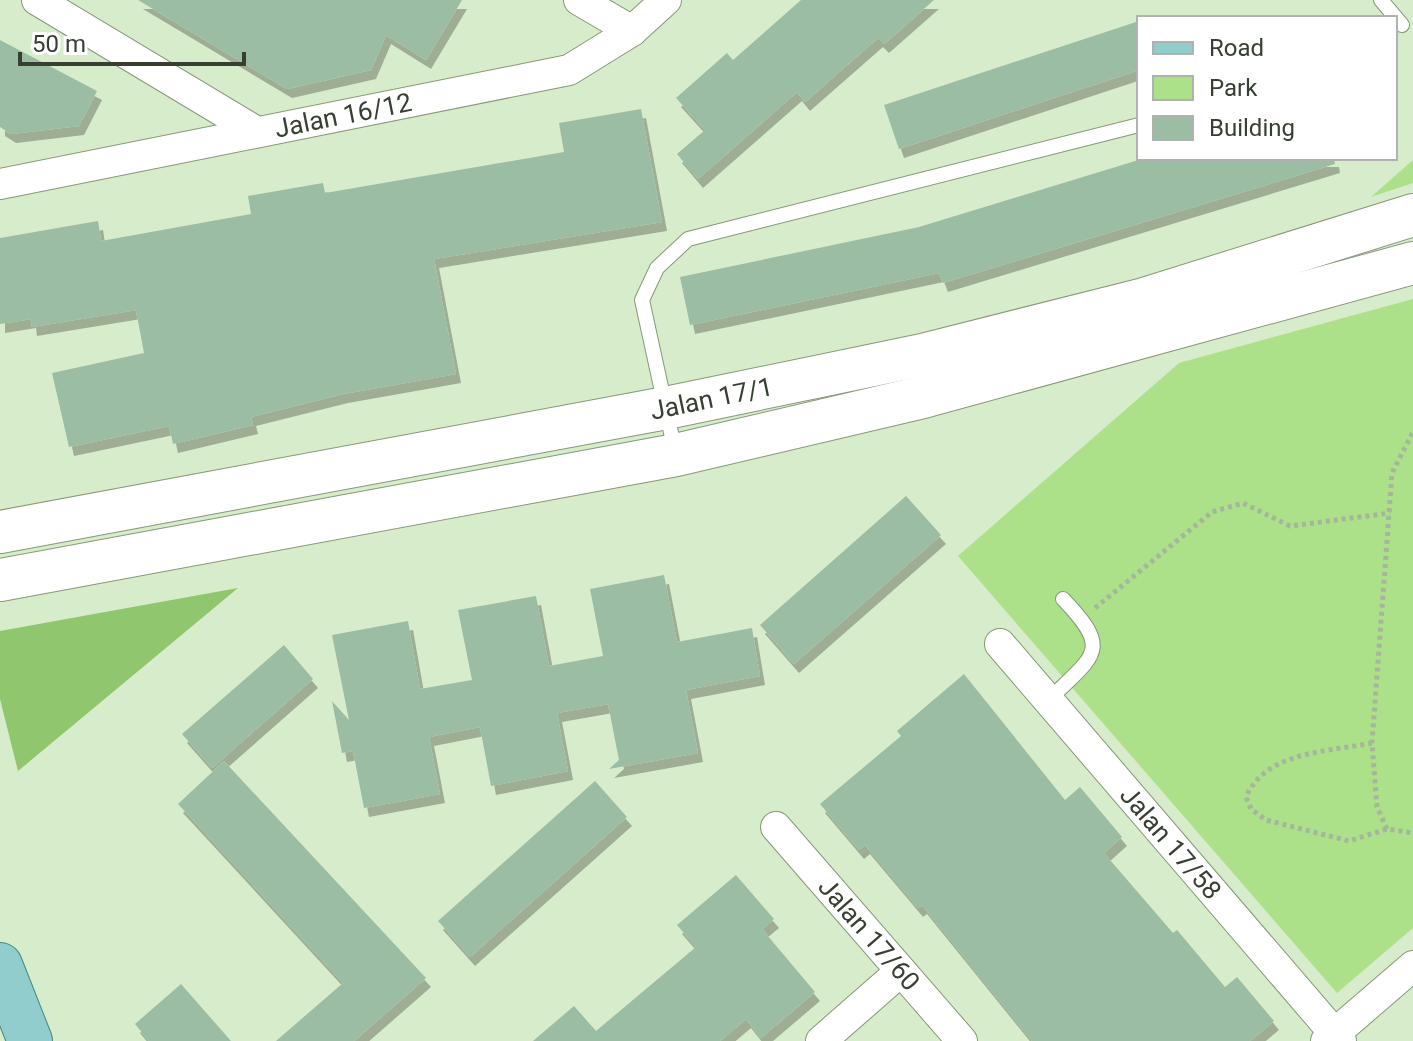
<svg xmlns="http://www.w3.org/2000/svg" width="1413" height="1041" font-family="Roboto,sans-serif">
<defs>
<filter id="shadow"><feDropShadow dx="5" dy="9" stdDeviation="0" flood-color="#0004"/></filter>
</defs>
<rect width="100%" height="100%" fill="#d7ecca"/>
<!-- green -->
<path fill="#ace18a" d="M1413,160V183L1371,197Z
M1413,299V928L1337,993L958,556L1179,363Z"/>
<!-- forest -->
<path fill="#90c66d" d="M238,588L18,771L0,699V631Z"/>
<!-- building -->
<path fill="#9bbda4" filter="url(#shadow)" d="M138,0H462L426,60L386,35L371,70L287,89Z
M801,0H934L884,44L878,38L805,102L797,92L698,179L677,154L705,130L676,98L727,53L733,60Z
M1139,21V70L899,149L884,105Z
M0,40L97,91L79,126L11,134L0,127Z
M641,109L662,222L434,259L456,374L343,394L251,417L253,425L173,444L169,426L69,447L52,373L144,353L136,310L32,327L31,319L0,324V238L98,221L101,241L251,214L248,196L323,183L325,193L564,152L559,123Z
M1145,158H1334L1335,164L943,283L939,273L690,325L680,277L919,227Z
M906,496L941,535L794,664L760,625Z
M664,575L677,642L752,628L760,676L686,690L698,753L609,769L619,760L608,704L557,713L568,771L491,786L480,727L429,737L440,794L364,808L353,751L342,753L332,701L349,720L332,635L408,621L420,689L472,680L458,610L536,596L549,666L603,656L590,589Z
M284,645L313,679L212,768L182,734Z
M964,674L1065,800L1080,787L1122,837L1104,853L1173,933L1177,930L1225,987L1237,977L1274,1021L1250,1041H1032L922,905L918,908L865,845L859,850L820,804L901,736L897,731Z
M224,761L426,978L354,1041H276L343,983L178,804Z
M595,781L627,817L470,957L438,921Z
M736,875L774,919L762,929L815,992L761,1038L746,1019L720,1041H533L574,1006L596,1031L696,947L677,925Z
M181,984L231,1041H149L135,1024Z"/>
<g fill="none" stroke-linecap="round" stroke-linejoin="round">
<!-- lane casing -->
<g stroke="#85997a" stroke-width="16">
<path id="lane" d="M1381,0L1402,25
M675,451L642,300L657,268L688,239L1139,125
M1048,701C1093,655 1114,652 1063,599"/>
</g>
<!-- street casing -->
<g stroke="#85997a" stroke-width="32">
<g id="street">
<path d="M37,0L257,132"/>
<path d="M579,0L632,31"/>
<path id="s1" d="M0,184L569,70L632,31L666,0"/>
<path id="s2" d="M1000,644L1341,1041"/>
<path id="s3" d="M776,827L962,1041"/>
<path d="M821,1041L901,971"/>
<path d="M1326,1041L1413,966"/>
</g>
</g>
<!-- secondary casing -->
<g stroke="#85997a" stroke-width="44">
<g id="secondary">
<path id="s4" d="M0,532L666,408L922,355L1144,299L1413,215"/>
<path d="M0,580L676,455L923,397L1413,263"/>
</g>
</g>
<!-- primary casing -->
<g stroke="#438681" stroke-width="46">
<path id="primary" d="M0,965L30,1041"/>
</g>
<!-- path -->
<path stroke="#a5b69b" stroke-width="5" stroke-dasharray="4 4" stroke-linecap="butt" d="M1095,608L1212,512L1243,503L1290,526L1390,513
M1372,743C1327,752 1266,751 1246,797L1251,809L1266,820L1349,841L1387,829L1413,833
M1387,829L1377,807L1372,743L1392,473L1413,432"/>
<!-- lane -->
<use href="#lane" stroke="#fff" stroke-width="14"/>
<!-- street -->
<use href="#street" stroke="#fff" stroke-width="30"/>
<!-- secondary -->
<use href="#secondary" stroke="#fff" stroke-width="42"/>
<!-- primary -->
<use href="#primary" stroke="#92cdcd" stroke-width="44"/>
</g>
<g text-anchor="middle" stroke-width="8" stroke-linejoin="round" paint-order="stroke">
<!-- street labels -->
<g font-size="26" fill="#373f32" stroke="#fff">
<text dy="9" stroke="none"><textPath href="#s1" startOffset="350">Jalan 16/12</textPath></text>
<text dy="9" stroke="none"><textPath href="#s4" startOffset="724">Jalan 17/1</textPath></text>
<text dy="9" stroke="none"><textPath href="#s2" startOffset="262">Jalan 17/58</textPath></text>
<text dy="9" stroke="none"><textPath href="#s3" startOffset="142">Jalan 17/60</textPath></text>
</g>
</g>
<!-- legend -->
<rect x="1137" y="16" width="260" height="144" fill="#ffffff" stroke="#afb2ad" stroke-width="2"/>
<rect x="1153" y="42" width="40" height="12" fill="#92cdcd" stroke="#afb2ad" stroke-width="2"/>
<text x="1209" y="56" font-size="24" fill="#373f32">Road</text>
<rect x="1153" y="76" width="40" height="24" fill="#ace18a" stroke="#afb2ad" stroke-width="2"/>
<text x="1209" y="96" font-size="24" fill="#373f32">Park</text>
<rect x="1153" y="116" width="40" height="24" fill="#9bbda4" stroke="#afb2ad" stroke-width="2"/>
<text x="1209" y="136" font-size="24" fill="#373f32">Building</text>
<!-- scale -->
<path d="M20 52v12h224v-12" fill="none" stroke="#373f32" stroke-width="4"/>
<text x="32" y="52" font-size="24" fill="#373f32" stroke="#ffffff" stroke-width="6" paint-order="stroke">50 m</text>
</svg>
